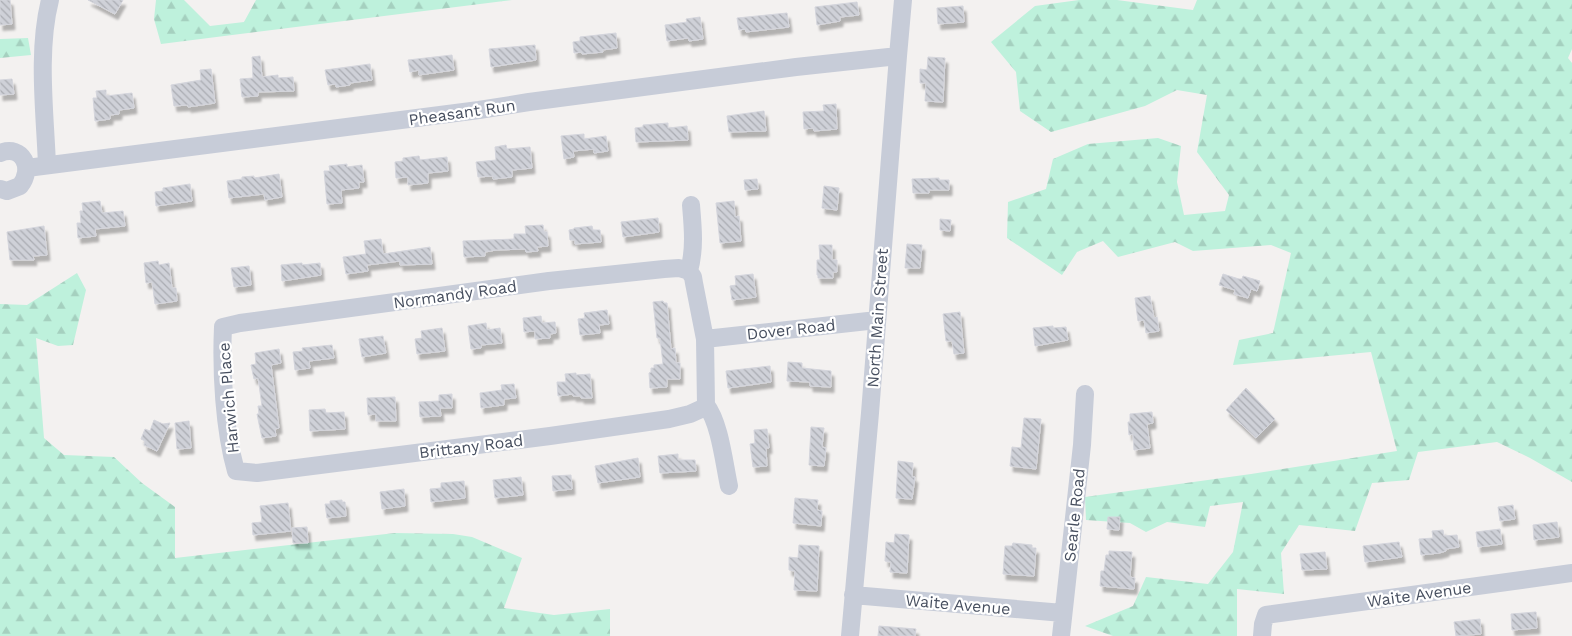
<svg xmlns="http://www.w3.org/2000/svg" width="1572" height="636" font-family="'Work Sans',sans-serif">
<defs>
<pattern id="forest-firs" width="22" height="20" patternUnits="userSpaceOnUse" patternTransform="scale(1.25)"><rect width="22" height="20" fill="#bef1dc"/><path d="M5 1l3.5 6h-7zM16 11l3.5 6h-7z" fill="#a5d0bf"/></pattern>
<pattern id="building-back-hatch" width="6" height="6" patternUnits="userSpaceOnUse" patternTransform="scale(1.25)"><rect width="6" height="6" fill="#cfd1d8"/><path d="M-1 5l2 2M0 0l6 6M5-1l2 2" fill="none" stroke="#aaacb2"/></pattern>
<filter id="shadow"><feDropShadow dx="3" dy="5.5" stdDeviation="1" flood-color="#0004"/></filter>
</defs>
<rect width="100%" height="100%" fill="#f3f1f0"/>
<!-- forest -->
<path fill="url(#forest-firs)" d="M156,0H184L210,26L244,22L256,0H512L161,44L154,19Z
M1079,0H1117L1193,10L1197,0H1572V49L1568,58L1572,63V482L1530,458L1497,442L1418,452L1409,480L1372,483L1355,531L1299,525L1281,553L1284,594L1237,589V636H1113L1085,626L1133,606L1146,577L1208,584L1233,552L1243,502L1210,506L1205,527L1167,522L1146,532L1130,523L1086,520L1085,497L1251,474L1397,451L1371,352L1233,365L1239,340L1273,333L1291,253L1271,245L1193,251L1175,242L1118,257L1103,241L1077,252L1062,275L1007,238L1008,202L1046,189L1053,159L1088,144L1158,138L1181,146L1177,182L1184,215L1225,211L1229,195L1197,152L1207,95L1177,90L1145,106L1051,132L1020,111L1016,72L991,42L1035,6Z
M28,38L31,55L0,58V39Z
M77,273L86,290L73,345L58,346L36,338L44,438L64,455L114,457L142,483L175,507V558L395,533L453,534L472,537L522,558L504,608L554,615L610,609V636H0V304L27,305Z"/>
<!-- building -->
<path fill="url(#building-back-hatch)" stroke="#d4d5dc" filter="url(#shadow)" d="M0,0H10L12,24L0,25Z
M88,0H123L115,14Z
M857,2L859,15L840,17V21L817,25L815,7Z
M963,6L964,22L938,24L937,8Z
M787,13L789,27L746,32L745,29L739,30L737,18Z
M700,17L703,39L689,41L688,38L667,41L665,25L687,22L686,19Z
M616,33L617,48L602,50L603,52L582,54V52L574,53L573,42L580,41V37Z
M535,45L536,60L491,67L489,49Z
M452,55L454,70L419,75V70L410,72L408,60Z
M260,56L262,77L278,75V78L293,77L294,91L258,92V96L242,97L240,79L253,78L252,57Z
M928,57L945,58L943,102L925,101L926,83H920V69L927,70Z
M370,64L372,80L350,83V85L336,87V84L328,85L325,70Z
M211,69L215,103L188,107V105L174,106L171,85L201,80L200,70Z
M12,79L14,94L0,95V80Z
M106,90V96L132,93L134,108L119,110V114L110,115V119L95,121L93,98H97L96,91Z
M836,104L837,129L814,131L813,128L804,129L803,112L824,111L823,105Z
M764,111L766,131L729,132L727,116Z
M668,123V128L687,126L688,140L636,142L635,128L643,127V125Z
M584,134V139L606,136L608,151L594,153V149L573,151L574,157L564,159L561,136Z
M506,145L507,149L530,147L532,168L512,170V177L493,179V176L478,177L476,162L496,160L495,147Z
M419,156L420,160L447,157L448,171L428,173V183L408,185V177L396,178L395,162L403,161V158Z
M347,164V167L362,165L364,182H359V188L341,190L342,203L327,204L324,171H330L329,166Z
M279,174L282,197L265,200L264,194L229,198L227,181L242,179V177L254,176V178Z
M939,178V180H949V190H929V193H913L912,179Z
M757,179L758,189L745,190L744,180Z
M190,184L192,201L156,206L155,192L163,191V188Z
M824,186L839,188L837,210L822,208Z
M100,201L102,213L123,211L125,226L95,229L96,236L78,238L77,223H81L80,211H83L82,203Z
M734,201L735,217L739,216L741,241L720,243L716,203Z
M658,218L659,232L623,237L621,222Z
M940,219L951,220L950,231L940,230Z
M543,225L544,232H547L548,246L537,247L538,251L526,252L525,249L496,250L485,252V256L464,257L463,241L514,239V234H526L525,226Z
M44,226L47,255L33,256L34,260H10L7,232Z
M592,226L593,230H600L601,242L575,244V240H570L569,230L574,229V228Z
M381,239L383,254L430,247L432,264L400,265V261L367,265L368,271L346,274L343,257L366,254L364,241Z
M907,244L922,245L920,268H905Z
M819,245H832V260H837V272H833V278H818V275H817V260H820Z
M158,261L159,265L169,263L172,288H176L177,301L155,304L152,282L146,283L144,263Z
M302,263V265L320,263L321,275L282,281L281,265Z
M249,266L251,285L234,287L231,268Z
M753,274L756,297L732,300L730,286L736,285L735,276Z
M1223,274L1239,279H1242L1243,276L1260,281L1257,291L1251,289L1248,298L1234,294L1235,290L1219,285Z
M1150,296L1154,318L1157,317L1159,331L1146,333L1144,320L1138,321L1135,298Z
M663,301L664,303H667L671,349L675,348L676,363H680V379H667V387L650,388L649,373L651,372V368H654V365L663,364L660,338H657L653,302Z
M607,310L609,324L599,325L600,333L580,335L578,319L585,318L584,313Z
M960,312L964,353L954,354L952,341H946L943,314Z
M541,316L542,323L555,322L556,333L550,334V338L535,339V331L524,332L523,318Z
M486,323L487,330L500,328L502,343L481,345V348L471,349L468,326Z
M1053,326V328L1066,327L1068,340L1035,346L1033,328Z
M442,328L445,351L417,354L415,339L422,338L421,331Z
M383,336L386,353L362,357L359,339Z
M332,345L334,358L309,361L310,368L295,370L293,352L303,351L302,348Z
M279,349L281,363L271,365L279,428L275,429L276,436L262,438L257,414H259L258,406H262L258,378L254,379L251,365L256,364L255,353Z
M788,362L802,363V368L831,371V387L810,386V382L787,381Z
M770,366L771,382L728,388L726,371Z
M576,373V375L590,374L592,398H581V396H573V394L558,396L557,382H566L565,374Z
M514,384L516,398L504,399V405H503L481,408L480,393L502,390L501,385Z
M1246,388L1275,419L1256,438L1226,410Z
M452,394V408H440L441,416L420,417L419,402L439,401V395Z
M395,397L396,421H376V414L368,415L367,398Z
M325,409L326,413L344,412L345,429L310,431L309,410Z
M1152,412L1153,423L1147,424L1150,448L1134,450L1133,434L1129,435L1128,422H1130V414Z
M1024,418L1041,419L1036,469L1010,466L1012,447L1021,448Z
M154,420L163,424L170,423L157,451L144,445L145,441L141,439L145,429L150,431Z
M189,421L191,448L177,449L175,423Z
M811,427L824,428L822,447L826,448L824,466L809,465Z
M767,429L769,448H766L767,466L753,467L750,444L755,443L754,430Z
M678,454V460H695L696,471L660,473L658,456Z
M638,458L640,477L598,483L595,466Z
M898,461L913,463L912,477H915L912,499L896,498Z
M571,475L572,489L553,491L552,476Z
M521,477L523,495L495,498L493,480Z
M464,481L465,498L431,502L430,489L441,488V483Z
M404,489L405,506L382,509L380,492Z
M795,498L818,500L817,510L822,511L821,526L793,523Z
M342,500V502H345L346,516L327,518L325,504H330V501Z
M288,503L291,531L253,535L252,523L262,522L260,506Z
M1513,505L1515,519L1500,521L1498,507Z
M1108,517H1120L1119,530L1107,529Z
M1557,522L1559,537L1534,540L1533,525Z
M307,527L308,543H293L292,528Z
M1500,529L1502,544L1478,547L1476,532Z
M1443,530L1444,536L1457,535L1459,547L1446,549V551L1439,553L1421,555L1419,539L1433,538L1432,531Z
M895,534L909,535L907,573L890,572L891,562L885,561L886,542L894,543Z
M1399,542L1402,557L1365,562L1363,546Z
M1013,543L1032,545V548H1036L1034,576L1003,574L1005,546H1012Z
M799,545L819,546L817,591L794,590L795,571L789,570V557L798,558Z
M1109,551L1132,552L1130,577L1135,578L1134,589L1100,586L1101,571H1104L1106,555H1109Z
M1325,552L1327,569L1302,570L1300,554Z
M1536,612L1537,628L1512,630L1511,614Z
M1480,619L1481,634L1456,636L1454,622Z
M879,626L916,629L915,636H878Z"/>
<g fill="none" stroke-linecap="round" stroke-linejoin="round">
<!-- minor -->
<path stroke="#c7ccd8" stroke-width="18" d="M0,153C23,144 34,169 20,186L7,191L0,189
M47,165C45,113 37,51 50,0
M27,168L479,110L529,102L796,67L898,56
M691,205C693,228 695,249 689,271L693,277L694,283L705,339L706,405C720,423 724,463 729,486
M689,271L679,268L664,269L549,281L240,323L223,327C221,371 224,429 236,471L257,473L550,436L669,419L690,414L701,409L706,405
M705,339L877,320
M853,595L1063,613
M850,636L870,413L898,56L903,0
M1061,636L1082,445L1085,394
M1262,636L1263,624L1266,615L1572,573"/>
</g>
<g text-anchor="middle" stroke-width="4.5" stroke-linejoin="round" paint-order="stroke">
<!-- street labels -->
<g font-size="16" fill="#474f5f" stroke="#fff">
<text transform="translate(462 112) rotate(-8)" y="6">Pheasant Run</text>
<text transform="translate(455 294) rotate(-8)" y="6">Normandy Road</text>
<text transform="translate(877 318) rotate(-86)" y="6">North Main Street</text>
<text transform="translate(791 329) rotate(-6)" y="6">Dover Road</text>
<text transform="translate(228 398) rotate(-95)" y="6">Harwich Place</text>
<text transform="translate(471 446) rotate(-7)" y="6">Brittany Road</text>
<text transform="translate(1074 515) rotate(-84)" y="6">Searle Road</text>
<text transform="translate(1419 594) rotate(-8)" y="6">Waite Avenue</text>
<text transform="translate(958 604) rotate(5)" y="6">Waite Avenue</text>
</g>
</g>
</svg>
